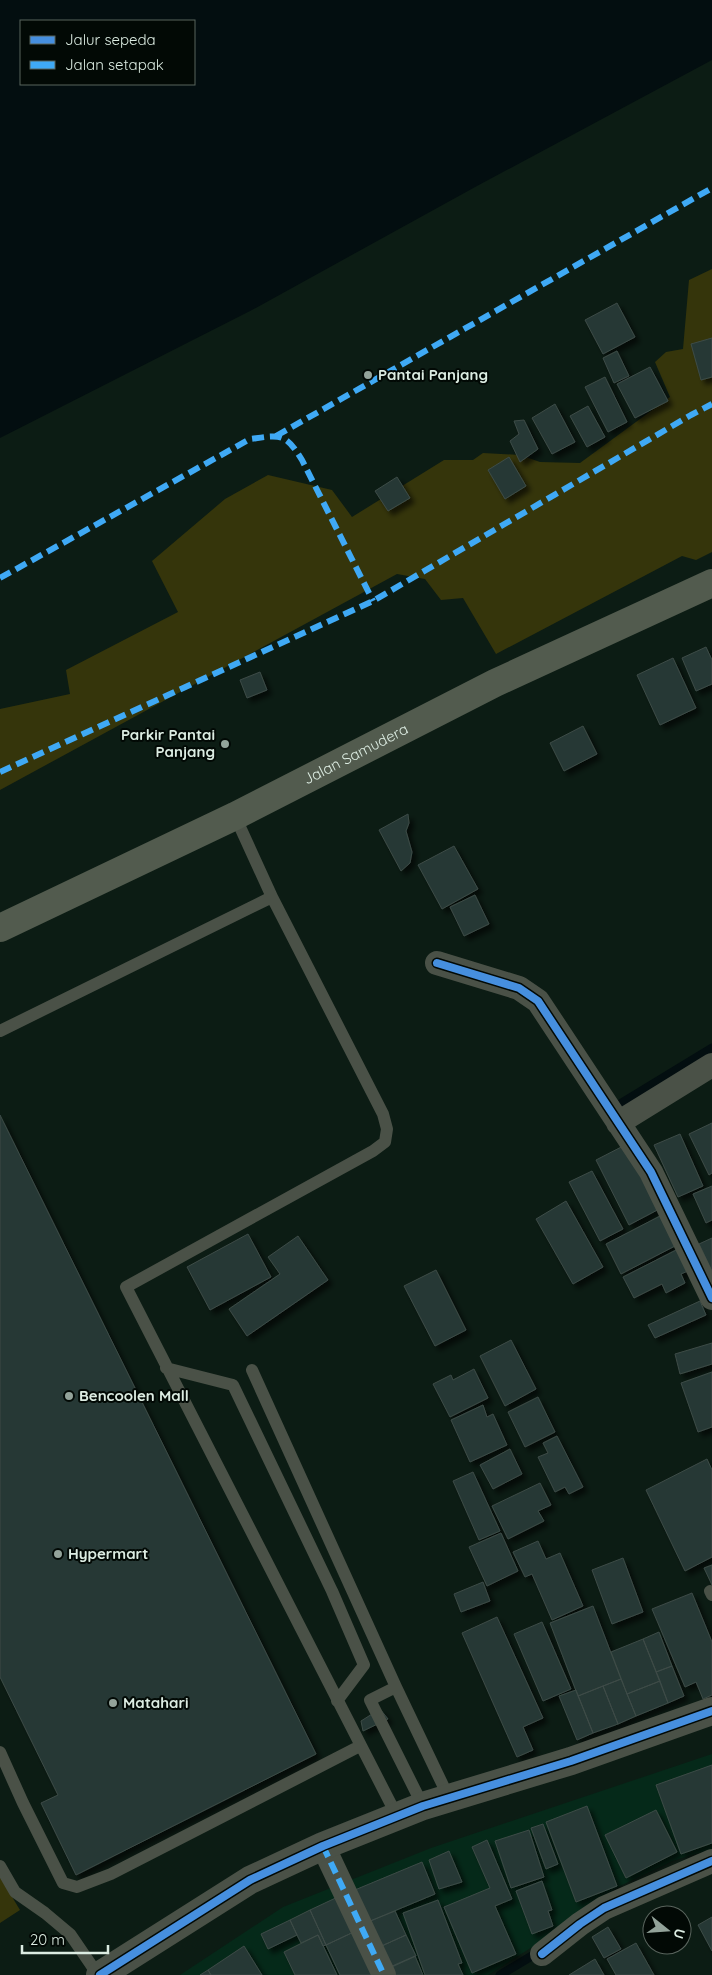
<svg xmlns="http://www.w3.org/2000/svg" width="712" height="1975" font-family="Quicksand,sans-serif">
<defs>
<filter id="shadow"><feDropShadow dx="4.5" dy="4.5" stdDeviation="2.5" flood-color="#0009"/></filter>
</defs>
<rect width="100%" height="100%" fill="#0c1c14"/>
<!-- built -->
<path fill="#052919" d="M712,1754V1849L672,1861L620,1886L537,1944L488,1975H180L283,1907L431,1848Z"/>
<!-- green -->
<path fill="#35350b" d="M712,269V552L696,560L682,556L496,654L463,598L441,600L425,579L397,574L0,790V709L70,694L66,670L178,612L152,561L225,499L268,475L332,490L352,517L444,460H473L483,453L520,455L540,462L580,463L670,397L655,362L666,352L683,349L689,280Z
M0,1877L20,1910L0,1923Z"/>
<!-- water -->
<path fill="#030e10" fill-rule="evenodd" d="M0,0H712V60L477,186L252,310L0,438ZM21,21H194V84H21Z"/>
<g fill="none" stroke-linecap="round" stroke-linejoin="round">
<!-- stream -->
<path stroke="#030e10" stroke-width="9" d="M620,1104L712,1048
M500,1975L540,1951"/>
</g>
<!-- building -->
<path fill="#273935" stroke="#3d4b47" filter="url(#shadow)" d="M617,303L635,337L603,354L585,320Z
M712,338V377L701,380L691,344Z
M617,351L629,376L614,383L603,358Z
M650,367L668,401L635,418L617,384Z
M605,377L627,422L608,432L585,387Z
M555,404L575,442L552,454L532,418Z
M588,406L605,437L587,447L570,416Z
M524,420L538,449L520,462L510,441L519,434L514,421Z
M509,457L526,486L505,499L488,470Z
M397,477L410,498L388,511L375,491Z
M706,647L712,660V684L696,691L682,658Z
M673,658L696,708L660,725L637,675Z
M260,672L267,690L247,698L240,680Z
M583,726L597,754L564,771L550,743Z
M408,814L409,823L406,831L412,852L410,863L401,871L379,830Z
M454,846L478,889L442,909L418,865Z
M475,895L489,924L464,936L450,907Z
M0,1115L316,1754L76,1875L41,1803L58,1795L0,1677Z
M712,1123V1173L709,1175L689,1134Z
M680,1134L703,1186L678,1197L654,1145Z
M631,1142L663,1207L629,1225L596,1160Z
M592,1171L623,1229L600,1241L569,1182Z
M712,1186V1220L706,1223L693,1194Z
M566,1201L603,1267L573,1284L536,1219Z
M660,1216L675,1246L621,1274L606,1244Z
M248,1234L271,1277L210,1310L187,1267Z
M298,1236L328,1280L247,1336L229,1309L280,1274L268,1257Z
M712,1238V1271L699,1244Z
M680,1248L690,1270L681,1274L685,1283L666,1293L662,1284L634,1298L623,1277Z
M436,1270L466,1330L435,1346L404,1286Z
M700,1301L706,1315L655,1338L648,1325Z
M511,1340L536,1389L505,1406L480,1356Z
M712,1343V1364L680,1374L675,1354Z
M474,1369L488,1398L450,1417L433,1384L451,1375L453,1380Z
M712,1372V1427L698,1432L681,1383Z
M538,1397L555,1432L525,1447L508,1412Z
M483,1405L487,1417L493,1414L507,1445L470,1462L451,1420Z
M557,1436L583,1487L569,1494L565,1487L555,1492L538,1457L548,1453L543,1443Z
M510,1449L522,1474L493,1489L480,1465Z
M707,1459L712,1470V1557L685,1571L646,1490Z
M473,1472L500,1531L479,1540L453,1481Z
M540,1483L551,1505L538,1511L544,1521L508,1539L492,1506Z
M501,1533L518,1571L487,1586L469,1547Z
M538,1541L546,1559L560,1553L583,1606L552,1620L532,1574L525,1577L513,1552Z
M623,1558L643,1612L612,1624L592,1570Z
M712,1565V1585L704,1568Z
M483,1582L490,1601L461,1612L454,1594Z
M692,1593L712,1642V1695L703,1699L696,1682L685,1687L652,1609Z
M593,1606L621,1679L578,1696L550,1623Z
M497,1617L543,1718L523,1727L533,1750L517,1757L462,1633Z
M542,1622L571,1689L543,1701L514,1634Z
M659,1632L672,1666L656,1672L643,1639Z
M643,1639L660,1681L627,1694L611,1652Z
M672,1666L684,1696L668,1703L656,1672Z
M621,1679L636,1716L618,1724L603,1686Z
M660,1681L668,1703L636,1716L627,1694Z
M603,1686L618,1724L593,1733L578,1696Z
M576,1690L593,1733L577,1740L559,1696Z
M380,1709L388,1719L363,1731L361,1721Z
M712,1765V1843L681,1854L656,1785Z
M587,1806L617,1886L576,1902L546,1822Z
M656,1810L677,1852L626,1878L605,1835Z
M543,1824L558,1864L546,1869L531,1828Z
M529,1830L544,1877L511,1888L495,1841Z
M487,1840L512,1899L495,1906L516,1954L472,1973L444,1907L490,1888L472,1847Z
M449,1851L462,1882L439,1889L429,1860Z
M422,1862L435,1894L363,1924L350,1892Z
M542,1881L552,1910L548,1911L553,1926L532,1934L516,1891Z
M342,1895L358,1930L326,1945L310,1910Z
M438,1900L462,1963L458,1964L463,1975H425L403,1913Z
M310,1910L326,1945L323,1946L318,1935L301,1943L297,1935L290,1920Z
M395,1911L406,1935L375,1949L363,1924Z
M712,1917V1951L698,1925Z
M290,1920L297,1935L268,1949L261,1934Z
M608,1927L621,1949L604,1958L592,1937Z
M358,1930L379,1975H340L326,1945Z
M318,1935L337,1975H295L284,1952Z
M406,1935L416,1956L385,1970L375,1949Z
M636,1943L654,1975H616L607,1959Z
M244,1946L262,1975H211L208,1970Z
M415,1956L423,1975H394L390,1967Z
M595,1959L604,1975H569Z
M208,1970L211,1975H200Z"/>
<g fill="none" stroke-linecap="round" stroke-linejoin="round">
<!-- service -->
<path stroke="#4a5147" stroke-width="12" d="M235,816L272,897L383,1114L387,1129L385,1142L373,1151L126,1287L397,1816
M0,1031L272,897
M166,1368L233,1385L332,1591L364,1665L337,1701
M252,1370L396,1687L449,1798
M710,1591L712,1595
M396,1687L370,1700L423,1806
M0,1752L23,1803L63,1883L77,1887L111,1874L360,1746
M0,1866L15,1892L45,1913L70,1934L98,1975"/>
<!-- minor -->
<path stroke="#4a5147" stroke-width="24" d="M437,963L519,988L538,1001L651,1172L712,1298
M618,1123L712,1065
M323,1846L384,1975
M542,1954L580,1924L604,1908L712,1861"/>
<!-- tertiary -->
<path stroke="#4a5147" stroke-width="28" d="M100,1975L250,1880L323,1846L423,1806L571,1761L712,1711"/>
<!-- primary -->
<path stroke="#525b4e" stroke-width="28" id="s1" d="M0,928L235,816L495,683L712,583"/>
<!-- quiet -->
<path stroke="#3fa9f5" stroke-width="6" stroke-dasharray="12 6" stroke-linecap="butt" d="M276,436L712,188
M0,578L250,439C280,435 285,432 302,460L373,601
M0,772L373,601L691,415L712,404
M323,1846L384,1975"/>
<!-- cycleway casing -->
<g stroke="#020905" stroke-width="11">
<path id="cycleway" d="M437,963L519,988L538,1001L651,1172L712,1298
M542,1954L580,1924L604,1908L712,1861
M100,1975L250,1880L323,1846L423,1806L571,1761L712,1711"/>
</g>
<!-- cycleway -->
<use href="#cycleway" stroke="#468fdf" stroke-width="8"/>
</g>
<!-- markers -->
<g fill="#93a39a" stroke="#020905" stroke-width="2">
<circle cx="368" cy="375" r="5"/>
<circle cx="225" cy="744" r="5"/>
<circle cx="69" cy="1396" r="5"/>
<circle cx="58" cy="1554" r="5"/>
<circle cx="113" cy="1703" r="5"/>
</g>
<g text-anchor="middle" stroke-width="4" stroke-linejoin="round" paint-order="stroke">
<!-- poi labels -->
<g font-size="15" font-weight="bold" fill="#dcece2" stroke="#020905" text-anchor="start">
<text x="378" y="380">Pantai Panjang</text>
<text x="215" y="740" text-anchor="end">Parkir Pantai<tspan x="215" dy="17">Panjang</tspan></text>
<text x="79" y="1401">Bencoolen Mall</text>
<text x="68" y="1559">Hypermart</text>
<text x="123" y="1708">Matahari</text>
</g>
<!-- street labels -->
<g font-size="15" fill="#dcece2" stroke="#020905">
<text dy="5" stroke="none"><textPath href="#s1" startOffset="396">Jalan Samudera</textPath></text>
</g>
</g>
<!-- legend -->
<rect x="20" y="20" width="175" height="65" fill="#020905" stroke="#59645d"/>
<rect x="30" y="36" width="25" height="8" fill="#468fdf" stroke="#59645d"/>
<text x="65" y="45" font-size="15" fill="#dcece2">Jalur sepeda</text>
<rect x="30" y="61" width="25" height="8" fill="#3fa9f5" stroke="#59645d"/>
<text x="65" y="70" font-size="15" fill="#dcece2">Jalan setapak</text>
<!-- north arrow -->
<g transform="translate(667 1930) rotate(107)"><circle r="24" fill="#020905" stroke="#59645d"/>
<path d="M0-4L9 19L0 12L-9 19Z" fill="#93a39a"/>
<text y="-8" font-size="14" font-weight="bold" text-anchor="middle" fill="#dcece2">U</text>
</g>
<!-- scale -->
<path d="M22 1945v8h86v-8" fill="none" stroke="#dcece2" stroke-width="2.5"/>
<text x="30" y="1945" font-size="15" fill="#dcece2" stroke="#020905" stroke-width="4" paint-order="stroke">20 m</text>
</svg>
